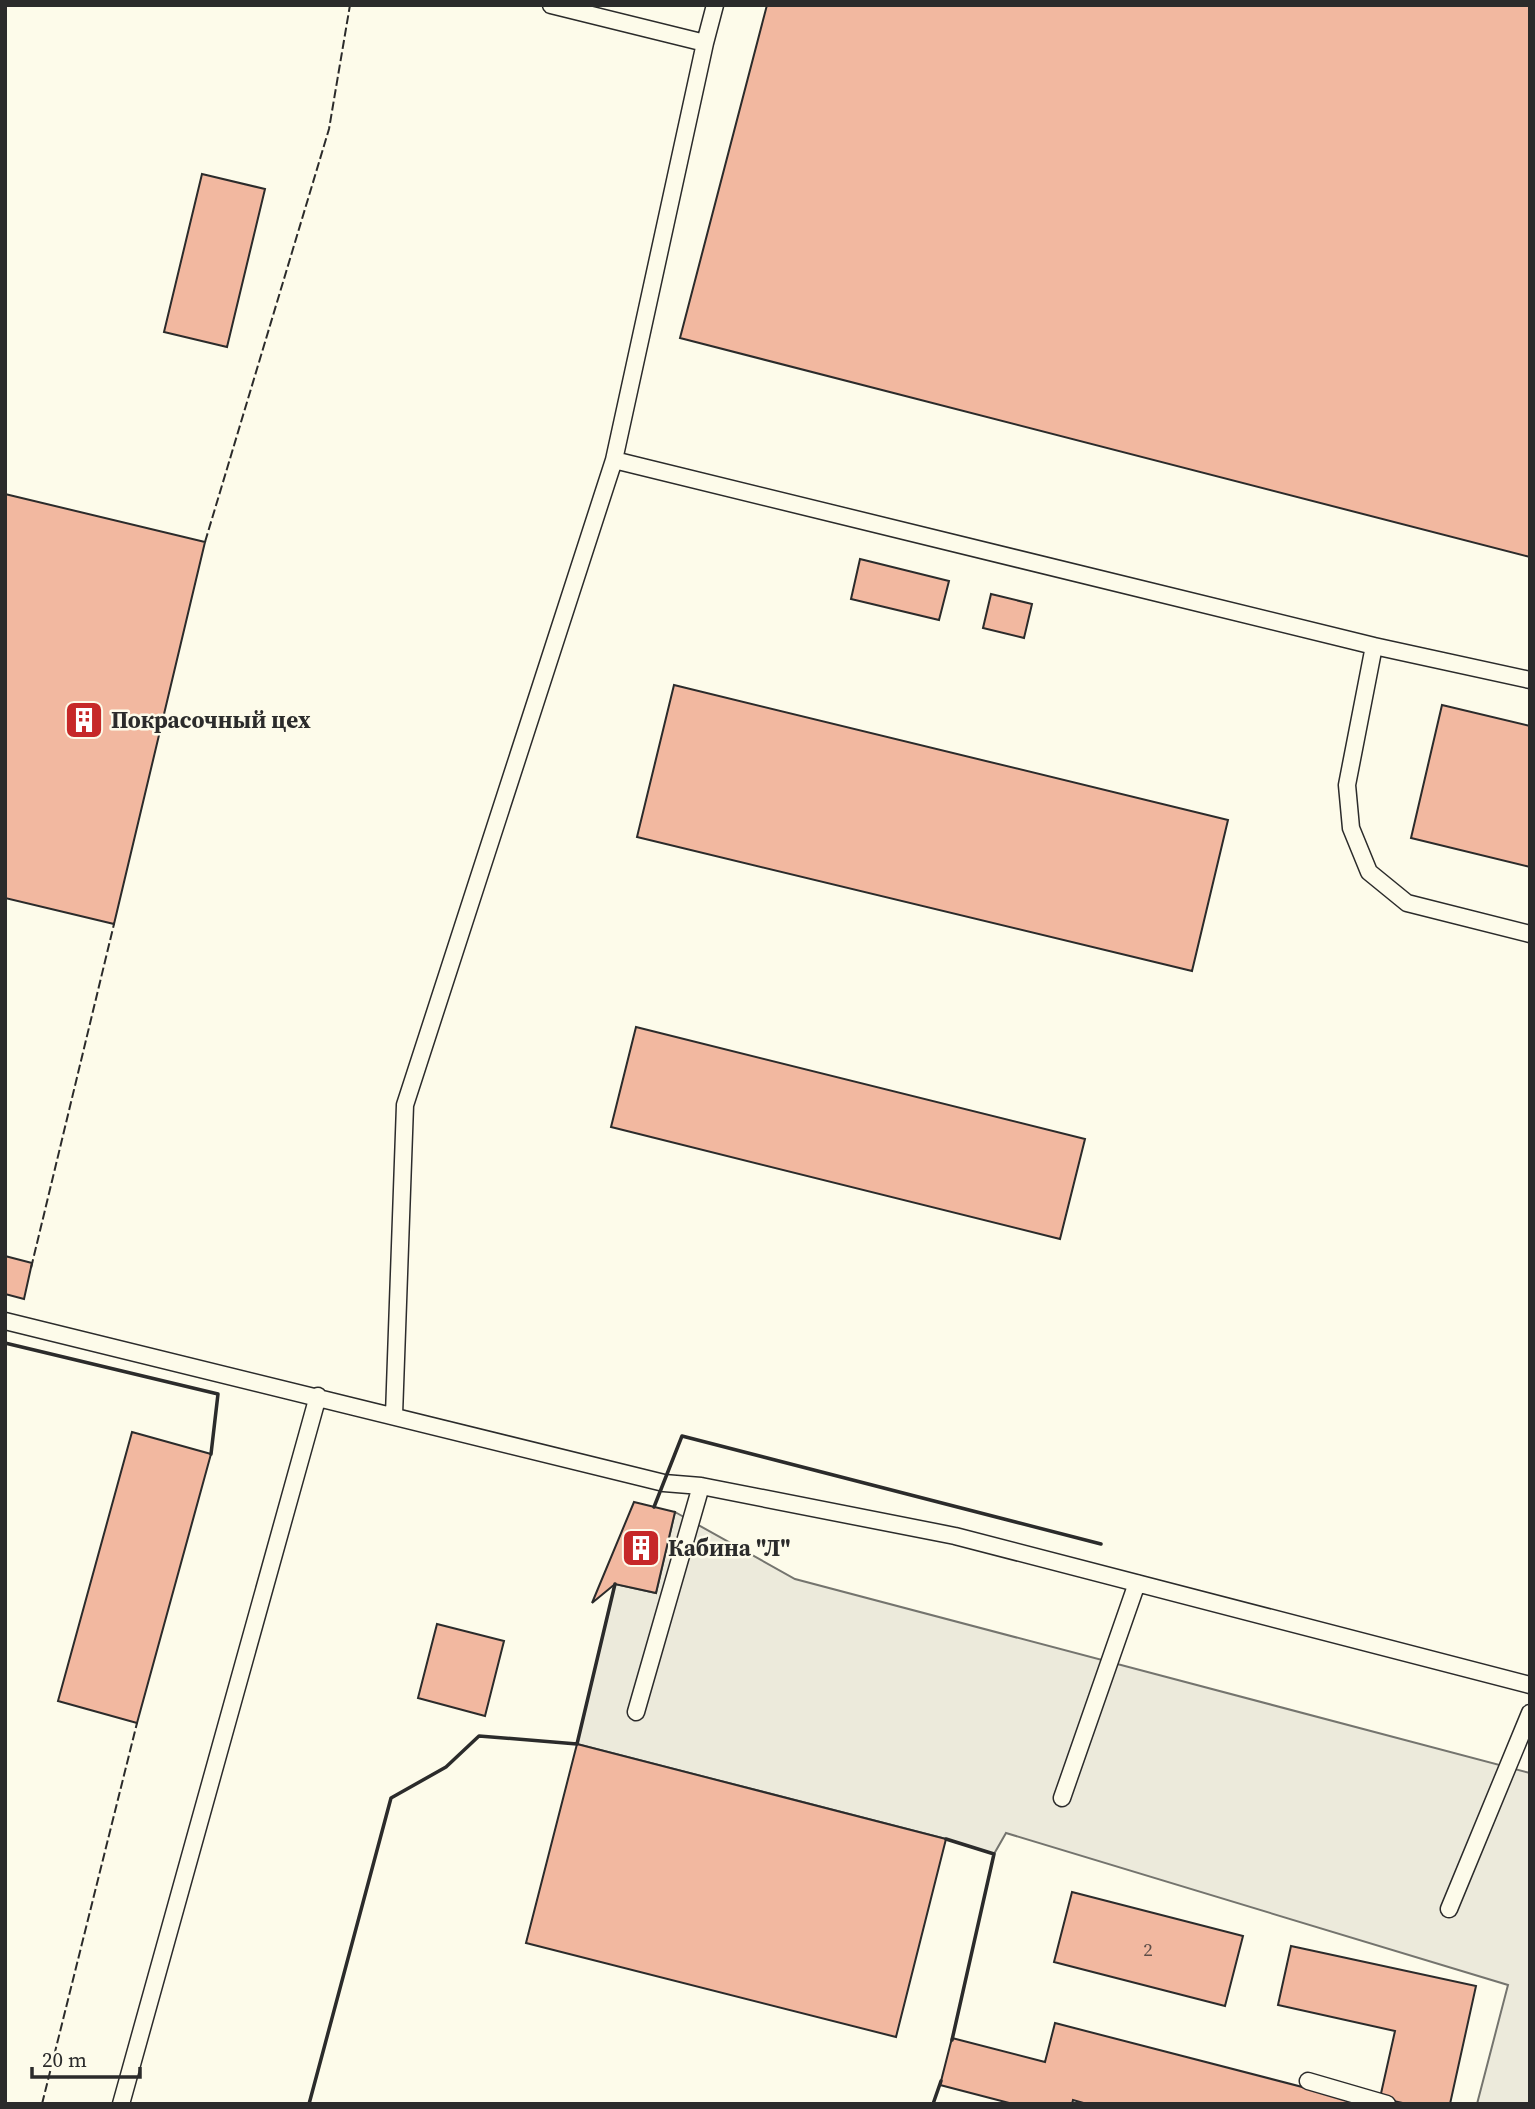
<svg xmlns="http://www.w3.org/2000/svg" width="1535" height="2109" font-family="'Source Serif 4',serif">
<rect width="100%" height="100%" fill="#fdfbea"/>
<!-- parking -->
<path fill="#eceadb" stroke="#74746e" stroke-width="2" d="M675,1512L795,1579L1530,1773V2104H1477L1508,1985L1006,1833L994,1854L946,1839L577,1744L615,1584L656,1593Z"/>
<!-- building -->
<path fill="#f2b8a0" stroke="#2b2b2b" stroke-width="2" d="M767,5H1530V557L680,338Z
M202,174L265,189L227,347L164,332Z
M5,494L205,542L114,924L5,898Z
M860,559L949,581L939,620L851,599Z
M991,594L1032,604L1024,638L983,628Z
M674,685L1228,820L1192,971L637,837Z
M1442,705L1530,726V867L1411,838Z
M636,1027L1085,1139L1060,1239L611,1127Z
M5,1256L32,1263L24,1299L5,1294Z
M132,1432L211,1454L137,1723L58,1701Z
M634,1502L675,1512L656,1593L615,1584L592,1603Z
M437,1624L504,1641L485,1716L418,1698Z
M577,1744L946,1839L896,2037L526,1943Z
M1072,1892L1243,1936L1225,2006L1054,1962Z
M1291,1946L1476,1986L1450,2104H1407L1380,2098L1395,2031L1278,2005Z
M1055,2023L1368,2104H1087L1073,2100L1072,2104H1013L940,2085L952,2038L1045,2062Z"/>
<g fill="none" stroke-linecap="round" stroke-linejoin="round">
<!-- lane casing -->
<g stroke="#2b2b2b" stroke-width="19">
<path id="lane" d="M551,5L705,43L715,5
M614,460L1374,646L1347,785L1351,828L1369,872L1407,903L1530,934
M1374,646L1530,680
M5,1321L664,1483L701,1486L955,1536L1530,1685
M394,1415L405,1105L614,460L705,43
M636,1712L701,1486
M1062,1798L1137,1583
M1449,1909L1530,1713
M1308,2081L1387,2104
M121,2104L318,1396"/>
</g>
<!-- lane -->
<use href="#lane" stroke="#fdfbea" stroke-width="16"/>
<!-- fence -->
<path stroke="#2b2b2b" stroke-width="2" stroke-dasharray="9 3.5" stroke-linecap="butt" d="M205,542L329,129L350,5
M31,1268L114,924
M42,2104L137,1723"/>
<!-- wall -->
<path stroke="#2b2b2b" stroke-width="3.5" d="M5,1343L218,1394L211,1454
M654,1507L682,1436L1101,1544
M946,1839L994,1854L952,2040
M309,2104L391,1798L446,1767L479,1736L577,1744L615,1584
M933,2104L941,2081"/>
</g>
<!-- icons -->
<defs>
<g id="building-square" transform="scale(2.0125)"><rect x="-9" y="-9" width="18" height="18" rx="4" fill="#c62828" stroke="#fdfbea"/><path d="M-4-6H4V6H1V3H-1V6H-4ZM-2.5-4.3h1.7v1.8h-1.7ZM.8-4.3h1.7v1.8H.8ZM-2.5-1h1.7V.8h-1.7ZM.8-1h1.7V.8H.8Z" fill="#fff"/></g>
</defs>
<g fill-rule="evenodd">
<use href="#building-square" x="84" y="720"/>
<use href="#building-square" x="641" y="1548"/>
</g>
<g text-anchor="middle" stroke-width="5" stroke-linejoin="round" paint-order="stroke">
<!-- number labels -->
<g font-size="19" fill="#5d4e48">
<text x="1148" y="1956">2</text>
</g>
<!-- poi labels -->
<g font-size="23" font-weight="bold" fill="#2b2b2b" stroke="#fdfbea" text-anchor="start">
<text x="111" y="728">Покрасочный цех</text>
<text x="668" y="1556">Кабина "Л"</text>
</g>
</g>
<!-- border -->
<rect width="1535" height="2109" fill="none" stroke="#2b2b2b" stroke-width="14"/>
<!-- scale -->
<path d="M32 2067v10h108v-10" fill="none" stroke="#2b2b2b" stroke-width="3.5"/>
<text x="42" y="2067" font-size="21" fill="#2b2b2b" stroke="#fdfbea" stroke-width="5" paint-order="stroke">20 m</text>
</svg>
